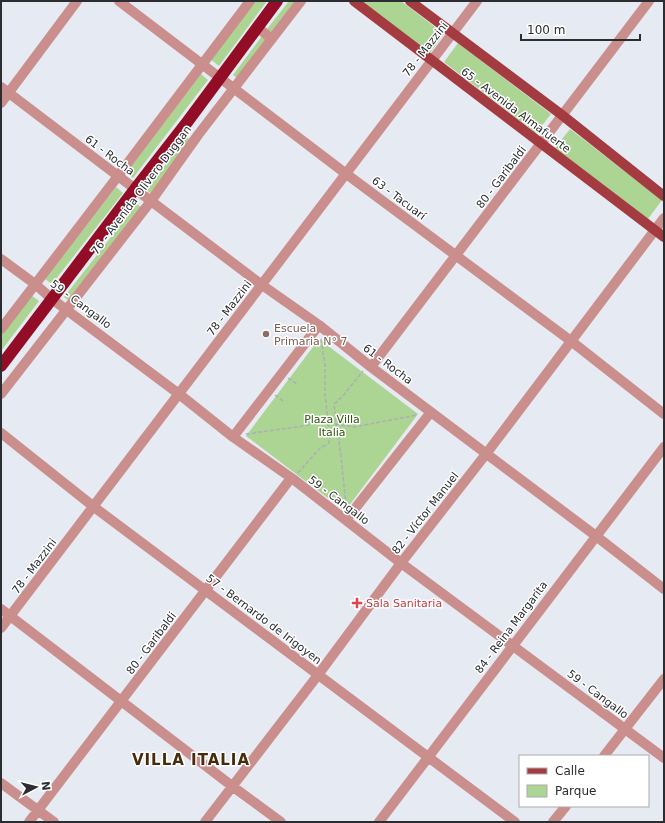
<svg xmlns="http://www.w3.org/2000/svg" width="665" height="823" font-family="'DejaVu Sans',sans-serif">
<rect width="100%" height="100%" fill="#e5eaf3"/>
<!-- green -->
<path fill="#acd492" d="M254,1H267L219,66L210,59Z
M289,1H295L271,32L267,29Z
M362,1H401L444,34L430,53Z
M262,36L266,40L237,78L233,75Z
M458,43L551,114L536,133L444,62Z
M201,74L208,80L133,178L127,172Z
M570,129L662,200L648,219L555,148Z
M186,137L191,140L151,194L147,190Z
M116,187L123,193L52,284L45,279Z
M137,204L141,207L68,300L64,297Z
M31,295L39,301L1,351V335Z
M319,339L418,414L345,511L246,436Z"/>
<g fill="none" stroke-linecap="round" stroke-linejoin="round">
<!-- path -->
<path stroke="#abafb6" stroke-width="1.5" stroke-dasharray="4 2" stroke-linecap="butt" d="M288,378L297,384
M275,395L283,401
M329,423L354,427L417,415
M246,434L304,426L328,419
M298,473L320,448L328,444L330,439L325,394V365L321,339
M346,505L341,457L334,404L342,397L363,371"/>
<!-- minor -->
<path stroke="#ca8e8d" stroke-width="10" d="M119,1L345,173L571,341L664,414
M258,28L272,39
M1,87L151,201L262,285L319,325L371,367L596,536L664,589
M1,103L77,1
M1,259L35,284L52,299L179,394L233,437L293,479L401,563L664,758
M1,329L118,176L250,1
M371,367L649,1
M1,394L151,201L198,135L301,1
M1,433L94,507L515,822
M233,437L319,325
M346,520L431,412
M1,609L232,786L281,822
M1,628L477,1
M604,756L664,679
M1,783L54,822
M29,822L291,478
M205,822L318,675L401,563L486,454L664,218
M379,822L664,447
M553,822L566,806"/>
<!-- major -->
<path stroke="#a33b41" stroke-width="10" d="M354,1L664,237
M410,1L562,115L664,196"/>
<!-- highway -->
<path stroke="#920d25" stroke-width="12" d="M1,366L135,189L185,125L277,1"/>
</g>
<!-- markers -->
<circle fill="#8d6e63" stroke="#fff" stroke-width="1.5" cx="266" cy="334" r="4"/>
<path fill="#e0444e" stroke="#fff" stroke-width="1.5" d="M355 597h4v4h4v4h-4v4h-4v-4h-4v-4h4z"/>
<g text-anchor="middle" stroke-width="3" stroke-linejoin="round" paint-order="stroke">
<!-- street labels -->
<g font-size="11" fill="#2b2d30" stroke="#fff">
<text transform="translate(425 49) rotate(-52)" y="4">78 - Mazzini</text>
<text transform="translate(516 110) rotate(37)" y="4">65 - Avenida Almafuerte</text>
<text transform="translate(110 155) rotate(37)" y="4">61 - Rocha</text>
<text transform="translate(501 177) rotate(-53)" y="4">80 - Garibaldi</text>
<text transform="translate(141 190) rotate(-53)" y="4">76 - Avenida Olivero Duggan</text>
<text transform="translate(399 198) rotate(37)" y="4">63 - Tacuarí</text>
<text transform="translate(81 304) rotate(37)" y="4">59 - Cangallo</text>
<text transform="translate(229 308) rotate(-53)" y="4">78 - Mazzini</text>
<text transform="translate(388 364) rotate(37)" y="4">61 - Rocha</text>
<text transform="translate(339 500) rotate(37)" y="4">59 - Cangallo</text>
<text transform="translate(425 513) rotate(-52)" y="4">82 - Víctor Manuel</text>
<text transform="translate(34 566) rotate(-53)" y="4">78 - Mazzini</text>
<text transform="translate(264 619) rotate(37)" y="4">57 - Bernardo de Irigoyen</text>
<text transform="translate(511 627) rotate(-53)" y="4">84 - Reina Margarita</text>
<text transform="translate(151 643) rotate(-53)" y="4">80 - Garibaldi</text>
<text transform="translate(598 694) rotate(37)" y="4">59 - Cangallo</text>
</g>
<!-- education labels -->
<g font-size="11" fill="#785e54" stroke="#fff" text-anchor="start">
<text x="274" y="332">Escuela<tspan x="274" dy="13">Primaria N° 7</tspan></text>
</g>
<!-- park labels -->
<g font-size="11" fill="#31550d" stroke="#fff">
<text x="332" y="423">Plaza Villa<tspan x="332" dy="13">Italia</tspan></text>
</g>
<!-- health labels -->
<g font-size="11" fill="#be3a42" stroke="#fff" text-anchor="start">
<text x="366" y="607">Sala Sanitaria</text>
</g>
<!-- district labels -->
<g font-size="15" font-weight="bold" letter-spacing="1" fill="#472c0c" stroke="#fff">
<text x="191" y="765">VILLA ITALIA</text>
</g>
</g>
<!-- border -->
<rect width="665" height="823" fill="none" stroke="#2b2d30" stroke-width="4"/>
<!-- legend -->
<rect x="519" y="755" width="130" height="52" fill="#ffffff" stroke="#aaabac"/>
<rect x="527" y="768" width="20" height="6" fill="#a33b41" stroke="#aaabac"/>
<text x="555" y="775" font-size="12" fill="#2b2d30">Calle</text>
<rect x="527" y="785" width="20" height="12" fill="#acd492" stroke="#aaabac"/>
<text x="555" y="795" font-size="12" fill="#2b2d30">Parque</text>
<!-- north arrow -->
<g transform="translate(36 787) rotate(83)" stroke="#ffffff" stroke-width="3" paint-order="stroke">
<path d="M0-3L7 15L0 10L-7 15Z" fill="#2b2d30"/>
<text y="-6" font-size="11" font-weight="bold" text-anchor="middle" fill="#2b2d30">N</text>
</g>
<!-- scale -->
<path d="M521 34v6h119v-6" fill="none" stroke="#2b2d30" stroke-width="2"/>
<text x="527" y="34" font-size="12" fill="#2b2d30" stroke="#ffffff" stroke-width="3" paint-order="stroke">100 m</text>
</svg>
